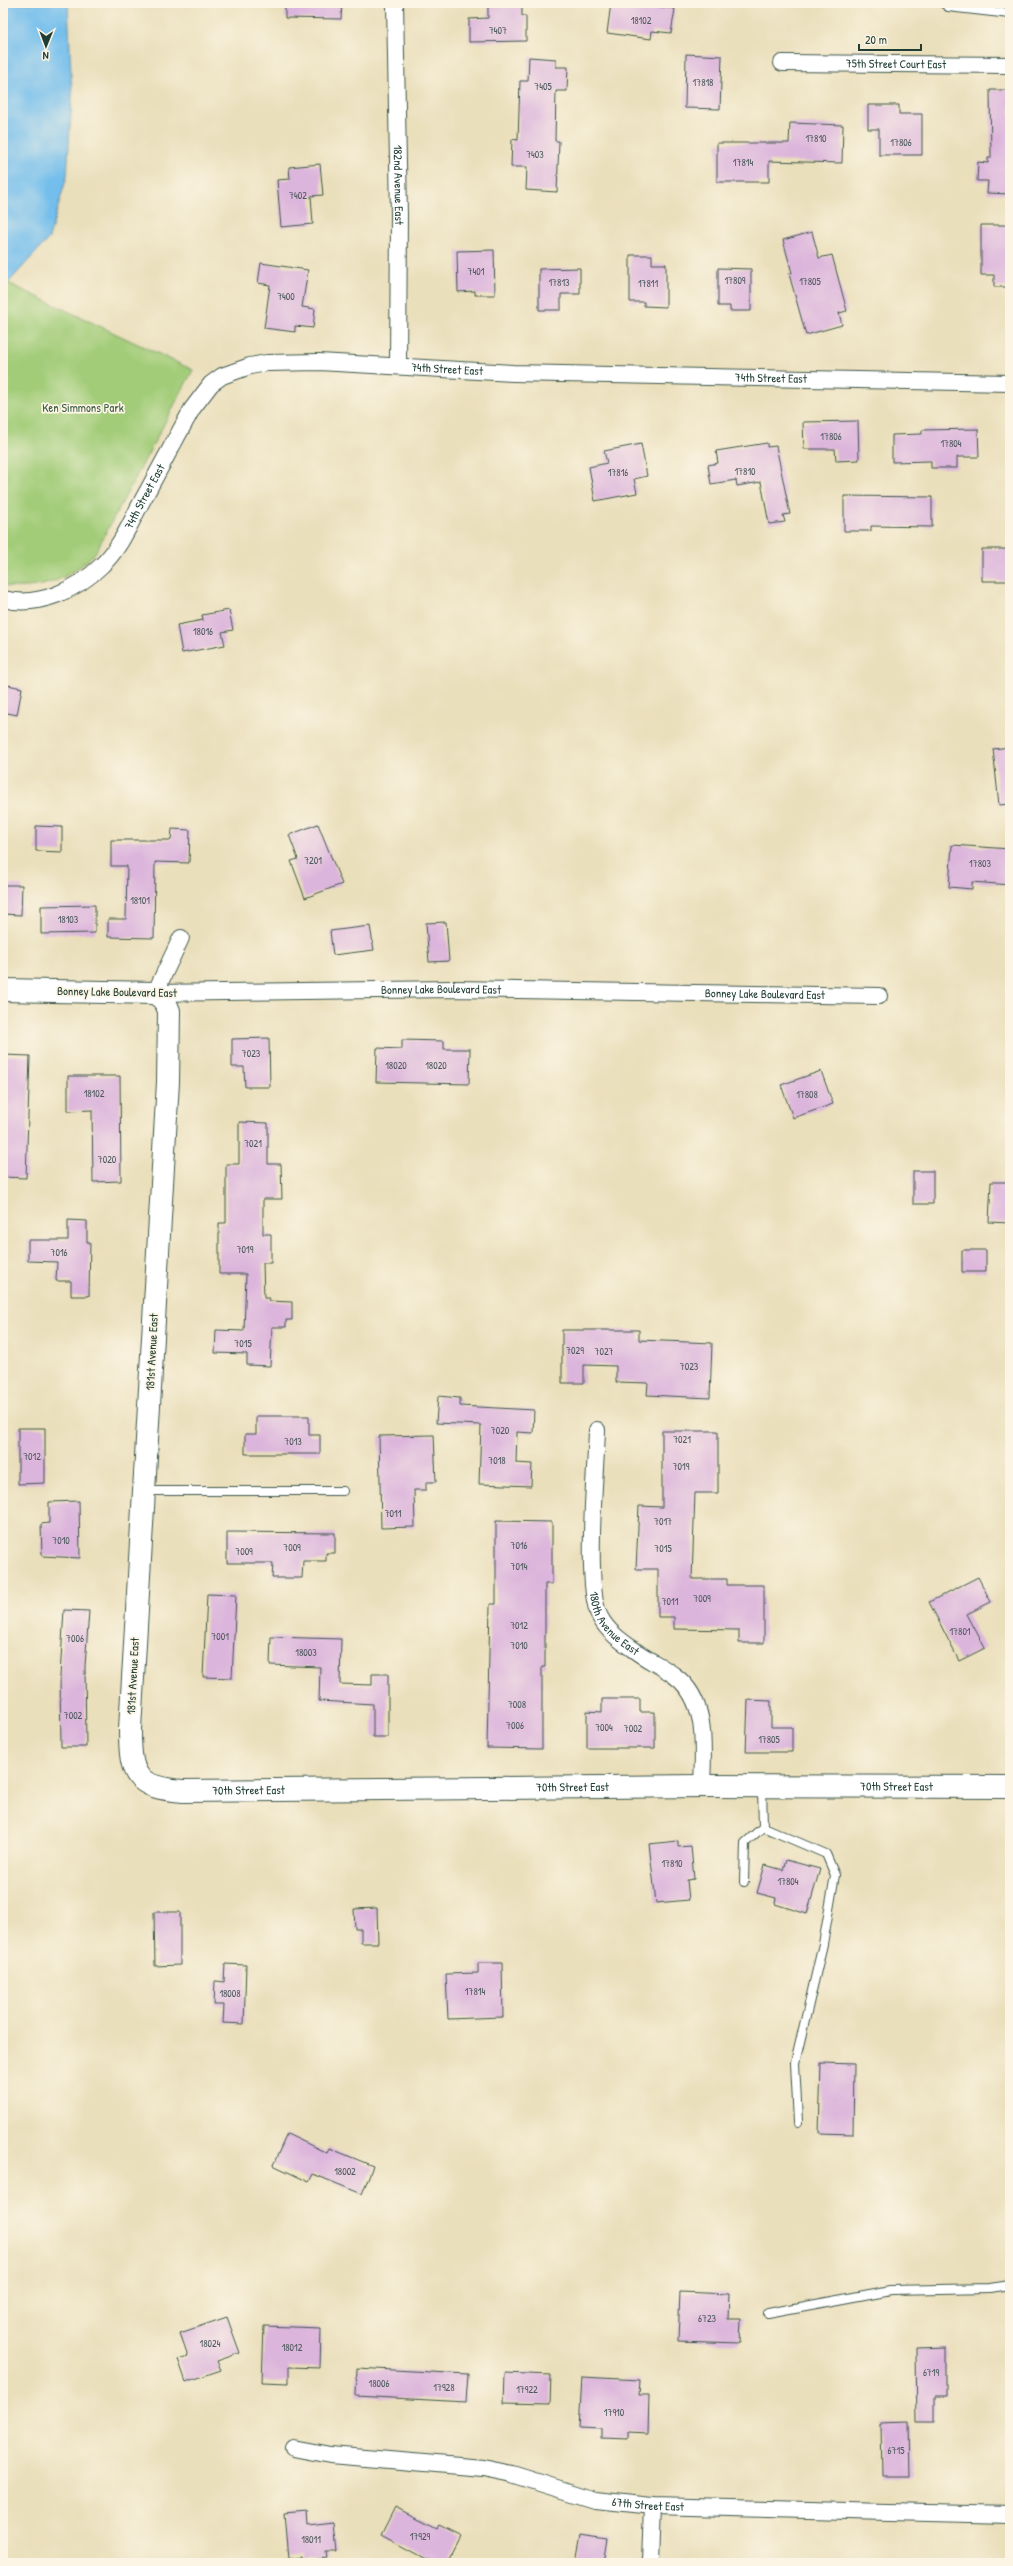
<svg xmlns="http://www.w3.org/2000/svg" width="1013" height="2566" font-family="'Patrick Hand',sans-serif">
<rect width="100%" height="100%" fill="#fcf5e5"/>
<filter id="ink" filterUnits="userSpaceOnUse"><feTurbulence type="fractalNoise" baseFrequency=".025" numOctaves="2"/><feDisplacementMap in="SourceGraphic" scale="8" xChannelSelector="R" yChannelSelector="G"/><feConvolveMatrix kernelMatrix="1 2 1 2 8 2 1 2 1" color-interpolation-filters="sRGB"/></filter>
<filter id="wash" filterUnits="userSpaceOnUse"><feTurbulence type="fractalNoise" baseFrequency=".012" numOctaves="4" result="noise"/><feDisplacementMap in="SourceGraphic" scale="16" xChannelSelector="R" yChannelSelector="G"/><feGaussianBlur stdDeviation="0.9" result="paint"/><feColorMatrix in="noise" values="0 0 0 0 0 0 0 0 0 0 0 0 0 0 0 0 0 1.4 0 .05"/><feComposite in="paint" operator="in"/></filter>
<g filter="url(#wash)">
<rect width="100%" height="100%" fill="#eadfbb"/>
<!-- green -->
<path fill="#a2cc78" stroke="#608456" d="M8,283L193,370L95,553C69,580 41,591 3,586V286Z"/>
<!-- water -->
<path fill="#73beec" stroke="#497e90" d="M3,3H68L72,97L67,176L49,238L8,283L3,286Z"/>
<g id="blocks">
<!-- building -->
<path fill="#dcb5dc" d="M285,3H342L341,19L285,18Z
M488,3H522V16H526V41L469,42V19L488,18Z
M611,3H635L675,9L671,33L652,31L651,39L607,33Z
M686,54L722,56L720,109L685,108Z
M529,57L556,59V67H568L567,91H556L555,141H559L557,192L526,190L527,167H511L512,139L518,140L520,81H528Z
M990,90H1010V194L987,193L988,181H977L978,162L988,163V158H991Z
M868,105H899V114H922V155H879V129H868Z
M790,123L843,125L842,163L769,161V182H717V143H789Z
M320,164L323,195L311,196L313,224L281,227L277,180L290,179L289,167Z
M981,225H1010V287H994V275H981Z
M812,232L819,258L832,255L847,311L839,313L842,325L806,335L789,274L792,273L783,240Z
M494,250L495,295H475V291L458,292L457,251Z
M630,255H652V264H666V307L644,306V302H630Z
M261,263L308,270L302,307L315,309L313,328L295,326V332L264,328L270,285L258,283Z
M580,268V294H561V310H539V269Z
M718,268L751,269V311H730V306H718Z
M858,421L859,460L836,461L835,449H804L803,422Z
M978,429L979,457H957V468H931V461L892,462V435L922,434V430Z
M767,443V447L776,446L790,514L783,515L785,522L769,524L761,482L737,486L736,480L711,484L708,465L718,463L716,451Z
M641,444L647,476L634,479L637,493L595,501L589,467L607,463L604,451Z
M844,496L932,497V527L871,526V531H844Z
M982,549H1010V581H982Z
M229,610L233,630L222,632L225,645L182,653L177,625L203,620L202,615Z
M3,684L22,688L17,715L3,712Z
M1010,747V804L999,805L993,749Z
M318,824L342,884L305,898L291,861L298,859L289,835Z
M36,826L62,827V852L36,851Z
M172,829L190,830L189,863L155,862L154,938L108,937V919H126L127,866H111V840H171Z
M952,845L1010,849V885L972,882V889L949,887Z
M3,885H22L21,915L3,914Z
M95,905V933L41,934V906Z
M446,922L449,961L429,962L426,923Z
M370,926L374,950L333,955L330,931Z
M269,1038L270,1087H245L244,1067H232V1039Z
M402,1040L444,1041V1049H470L469,1084L376,1082L377,1048L402,1049Z
M3,1055L30,1056L26,1178L3,1177Z
M821,1071L833,1104L793,1118L781,1085Z
M68,1076H120L121,1181L93,1182L92,1110L68,1111Z
M239,1122L268,1123V1164H281L282,1199H263V1234H271V1263H263L264,1298H270L269,1301L292,1302V1320H286V1327H272L270,1366L247,1365V1354L215,1353L216,1330L244,1331L246,1274H219V1223H226V1164H239Z
M913,1171H933V1204H913Z
M991,1182H1010V1223L989,1222Z
M68,1220L87,1221V1242H90L89,1296H71V1281H56L57,1262L28,1261V1240H68Z
M962,1250H986V1272H962Z
M562,1330H639V1340L712,1343L710,1398L647,1395L648,1383L616,1382V1366L584,1365V1383H562Z
M438,1396L460,1398V1406L534,1410L533,1433L517,1432L516,1463L532,1464L531,1486L479,1484L481,1425L436,1423Z
M256,1416H309V1435H320V1454H245V1434H256Z
M18,1428H45V1483L18,1484Z
M662,1431H718V1493H695L692,1579H727V1585H764V1643H739V1630L674,1629V1617H658V1569H636L639,1506L662,1507Z
M434,1435L436,1482H426V1490H414L415,1527L381,1528L379,1436Z
M79,1501L80,1558L42,1556L41,1524L49,1523V1502Z
M496,1521L552,1522V1584H545V1667H542V1749L487,1748L490,1604H496Z
M227,1532L335,1533V1553H326V1561H303L302,1578H272L273,1563H227Z
M978,1577L991,1602L967,1614L985,1648L959,1661L929,1602Z
M207,1594L236,1595L232,1678L203,1677Z
M64,1610L89,1611L85,1666L86,1747H61L60,1676Z
M271,1637L341,1639L340,1684L372,1685V1674H388V1737H373V1704L319,1701L320,1667L270,1665Z
M602,1699H640V1712H655V1748H587V1711L602,1712Z
M748,1700L771,1701V1727H792V1752H746Z
M678,1841V1847L691,1846L694,1879L687,1880L689,1900L656,1903L649,1844Z
M786,1860L820,1869L807,1914L775,1904L776,1898L757,1893L765,1865L783,1870Z
M377,1908L378,1943H361V1929H355L354,1909Z
M154,1912H180V1965L155,1966Z
M478,1963H502L503,2017L448,2019L446,1974L478,1973Z
M225,1964L246,1965L244,2024L223,2023L224,2005H214L215,1981L224,1982Z
M821,2063L854,2064L853,2134L819,2133Z
M287,2134L327,2153L329,2148L373,2166L362,2194L313,2174L309,2182L273,2165Z
M680,2292L729,2294L728,2318H741L740,2343L678,2341Z
M227,2317L240,2353L217,2361L221,2370L186,2382L178,2359L188,2356L180,2333Z
M264,2326L321,2328L320,2368L289,2367V2383L262,2382Z
M946,2348V2396H935V2422H917L916,2349Z
M357,2368L468,2374L466,2402L356,2396Z
M505,2373L551,2375L550,2404L504,2403Z
M582,2377L640,2380L639,2395H649L648,2433L628,2432V2439L601,2438V2429L579,2428Z
M909,2423L910,2476H882L881,2424Z
M395,2507L436,2528L438,2525L460,2536L446,2563H433L381,2535Z
M307,2512L308,2526L334,2523L337,2552H327L328,2558L301,2561V2556L288,2558L284,2514Z
M580,2535L608,2539L604,2563H575Z"/>
</g>
</g>
<g filter="url(#ink)">
<use href="#blocks" fill-opacity="0" stroke="#3d5548" stroke-width="1"/>
<g fill="none" stroke-linecap="round" stroke-linejoin="round">
<!-- lane casing -->
<g stroke="#3d5548" stroke-width="10">
<path id="lane" d="M943,3L948,7L1010,14
M145,1491H343
M762,1787L763,1827L826,1854L835,1875L823,1944L795,2063L798,2122
M744,1882L745,1843L763,1827
M768,2313L891,2290L990,2288L1010,2285"/>
</g>
<!-- street casing -->
<g stroke="#3d5548" stroke-width="18">
<g id="street">
<path id="s1" d="M395,3L399,215L398,366"/>
<path id="s2" d="M782,63L1010,65"/>
<path id="s3" d="M3,599C38,608 77,590 102,565C120,548 130,524 141,503C158,472 175,440 192,409L211,384L222,376L250,366L267,363L319,362L513,373L1010,383"/>
<path id="s4" d="M155,993L452,989L879,996"/>
<path d="M155,993L181,938"/>
<path id="s5" d="M597,1430C596,1469 584,1587 600,1617C608,1632 621,1641 634,1650C647,1660 662,1666 675,1676C709,1701 703,1749 702,1786"/>
<path id="s6" d="M293,2448L330,2455L483,2468L512,2474L595,2500L652,2506L1010,2515"/>
<path d="M650,2563L652,2506"/>
</g>
</g>
<!-- secondary casing -->
<g stroke="#3d5548" stroke-width="24">
<g id="secondary">
<path id="s7" d="M3,990L155,993L165,1001L169,1011L168,1082L130,1729C130,1776 135,1787 183,1791L702,1786L1010,1787"/>
</g>
</g>
<!-- lane -->
<use href="#lane" stroke="#fff" stroke-width="8"/>
<!-- street -->
<use href="#street" stroke="#fff" stroke-width="16"/>
<!-- secondary -->
<use href="#secondary" stroke="#fff" stroke-width="22"/>
</g>
</g>
<g text-anchor="middle" stroke-width="3.5" stroke-linejoin="round" paint-order="stroke">
<!-- number labels -->
<g font-size="10" fill="#4e5b5e">
<text x="641" y="24">18102</text>
<text x="498" y="34">7407</text>
<text x="703" y="86">17818</text>
<text x="543" y="90">7405</text>
<text x="816" y="142">17810</text>
<text x="901" y="146">17806</text>
<text x="535" y="158">7403</text>
<text x="743" y="166">17814</text>
<text x="298" y="199">7402</text>
<text x="476" y="275">7401</text>
<text x="735" y="284">17809</text>
<text x="810" y="285">17805</text>
<text x="559" y="286">17813</text>
<text x="648" y="287">17811</text>
<text x="286" y="300">7400</text>
<text x="831" y="440">17806</text>
<text x="951" y="447">17804</text>
<text x="745" y="475">17810</text>
<text x="618" y="476">17816</text>
<text x="203" y="635">18016</text>
<text x="313" y="864">7201</text>
<text x="980" y="867">17803</text>
<text x="140" y="904">18101</text>
<text x="68" y="923">18103</text>
<text x="251" y="1057">7023</text>
<text x="396" y="1069">18020</text>
<text x="436" y="1069">18020</text>
<text x="94" y="1097">18102</text>
<text x="807" y="1098">17808</text>
<text x="253" y="1147">7021</text>
<text x="107" y="1163">7020</text>
<text x="245" y="1253">7019</text>
<text x="59" y="1256">7016</text>
<text x="243" y="1347">7015</text>
<text x="575" y="1354">7029</text>
<text x="604" y="1355">7027</text>
<text x="689" y="1370">7023</text>
<text x="500" y="1434">7020</text>
<text x="682" y="1443">7021</text>
<text x="293" y="1445">7013</text>
<text x="32" y="1460">7012</text>
<text x="497" y="1464">7018</text>
<text x="681" y="1470">7019</text>
<text x="393" y="1517">7011</text>
<text x="663" y="1525">7017</text>
<text x="61" y="1544">7010</text>
<text x="519" y="1549">7016</text>
<text x="292" y="1551">7009</text>
<text x="663" y="1552">7015</text>
<text x="244" y="1555">7009</text>
<text x="519" y="1570">7014</text>
<text x="702" y="1602">7009</text>
<text x="670" y="1605">7011</text>
<text x="519" y="1629">7012</text>
<text x="960" y="1635">17801</text>
<text x="220" y="1640">7001</text>
<text x="75" y="1642">7006</text>
<text x="519" y="1649">7010</text>
<text x="306" y="1656">18003</text>
<text x="517" y="1708">7008</text>
<text x="73" y="1719">7002</text>
<text x="515" y="1729">7006</text>
<text x="604" y="1731">7004</text>
<text x="633" y="1732">7002</text>
<text x="769" y="1743">17805</text>
<text x="672" y="1867">17810</text>
<text x="788" y="1885">17804</text>
<text x="475" y="1995">17814</text>
<text x="230" y="1997">18008</text>
<text x="345" y="2175">18002</text>
<text x="707" y="2322">6723</text>
<text x="210" y="2347">18024</text>
<text x="292" y="2351">18012</text>
<text x="931" y="2376">6719</text>
<text x="379" y="2387">18006</text>
<text x="444" y="2391">17928</text>
<text x="527" y="2393">17922</text>
<text x="614" y="2416">17910</text>
<text x="896" y="2454">6715</text>
<text x="420" y="2540">17929</text>
<text x="311" y="2543">18011</text>
</g>
<!-- street labels -->
<g font-size="12" fill="#1f3d34" stroke="#fcf5e5">
<text dy="4" stroke="none"><textPath href="#s2" startOffset="114">75th Street Court East</textPath></text>
<text dy="4" stroke="none"><textPath href="#s1" startOffset="182">182nd Avenue East</textPath></text>
<text dy="4" stroke="none"><textPath href="#s3" startOffset="562">74th Street East</textPath></text>
<text dy="4" stroke="none"><textPath href="#s3" startOffset="886">74th Street East</textPath></text>
<text dy="4" stroke="none"><textPath href="#s3" startOffset="190">74th Street East</textPath></text>
<text dy="4" stroke="none"><textPath href="#s4" startOffset="286">Bonney Lake Boulevard East</textPath></text>
<text transform="translate(117 992) rotate(1)" y="4">Bonney Lake Boulevard East</text>
<text dy="4" stroke="none"><textPath href="#s4" startOffset="610">Bonney Lake Boulevard East</textPath></text>
<text transform="translate(152 1352) rotate(-87)" y="4">181st Avenue East</text>
<text dy="4" stroke="none"><textPath href="#s5" startOffset="201">180th Avenue East</textPath></text>
<text transform="translate(133 1676) rotate(-87)" y="4">181st Avenue East</text>
<text dy="4" stroke="none"><textPath href="#s7" startOffset="1705">70th Street East</textPath></text>
<text dy="4" stroke="none"><textPath href="#s7" startOffset="1381">70th Street East</textPath></text>
<text dy="4" stroke="none"><textPath href="#s7" startOffset="1057">70th Street East</textPath></text>
<text dy="4" stroke="none"><textPath href="#s6" startOffset="361">67th Street East</textPath></text>
</g>
<!-- park labels -->
<g font-size="12" fill="#395a42" stroke="#fcf5e5">
<text x="83" y="412">Ken Simmons Park</text>
</g>
</g>
<!-- margin -->
<rect width="1013" height="2566" fill="none" stroke="#fcf5e5" stroke-width="16"/>
<!-- north arrow -->
<g transform="translate(46 46) rotate(181)" stroke="#fcf5e5" stroke-width="3" paint-order="stroke">
<path d="M0-3L7 15L0 10L-7 15Z" fill="#1f3d34"/>
<text y="-6" font-size="11" font-weight="bold" text-anchor="middle" fill="#1f3d34">N</text>
</g>
<!-- scale -->
<path d="M859 44v6h62v-6" fill="none" stroke="#1f3d34" stroke-width="2"/>
<text x="865" y="44" font-size="12" fill="#1f3d34" stroke="#fcf5e5" stroke-width="3" paint-order="stroke">20 m</text>
</svg>
